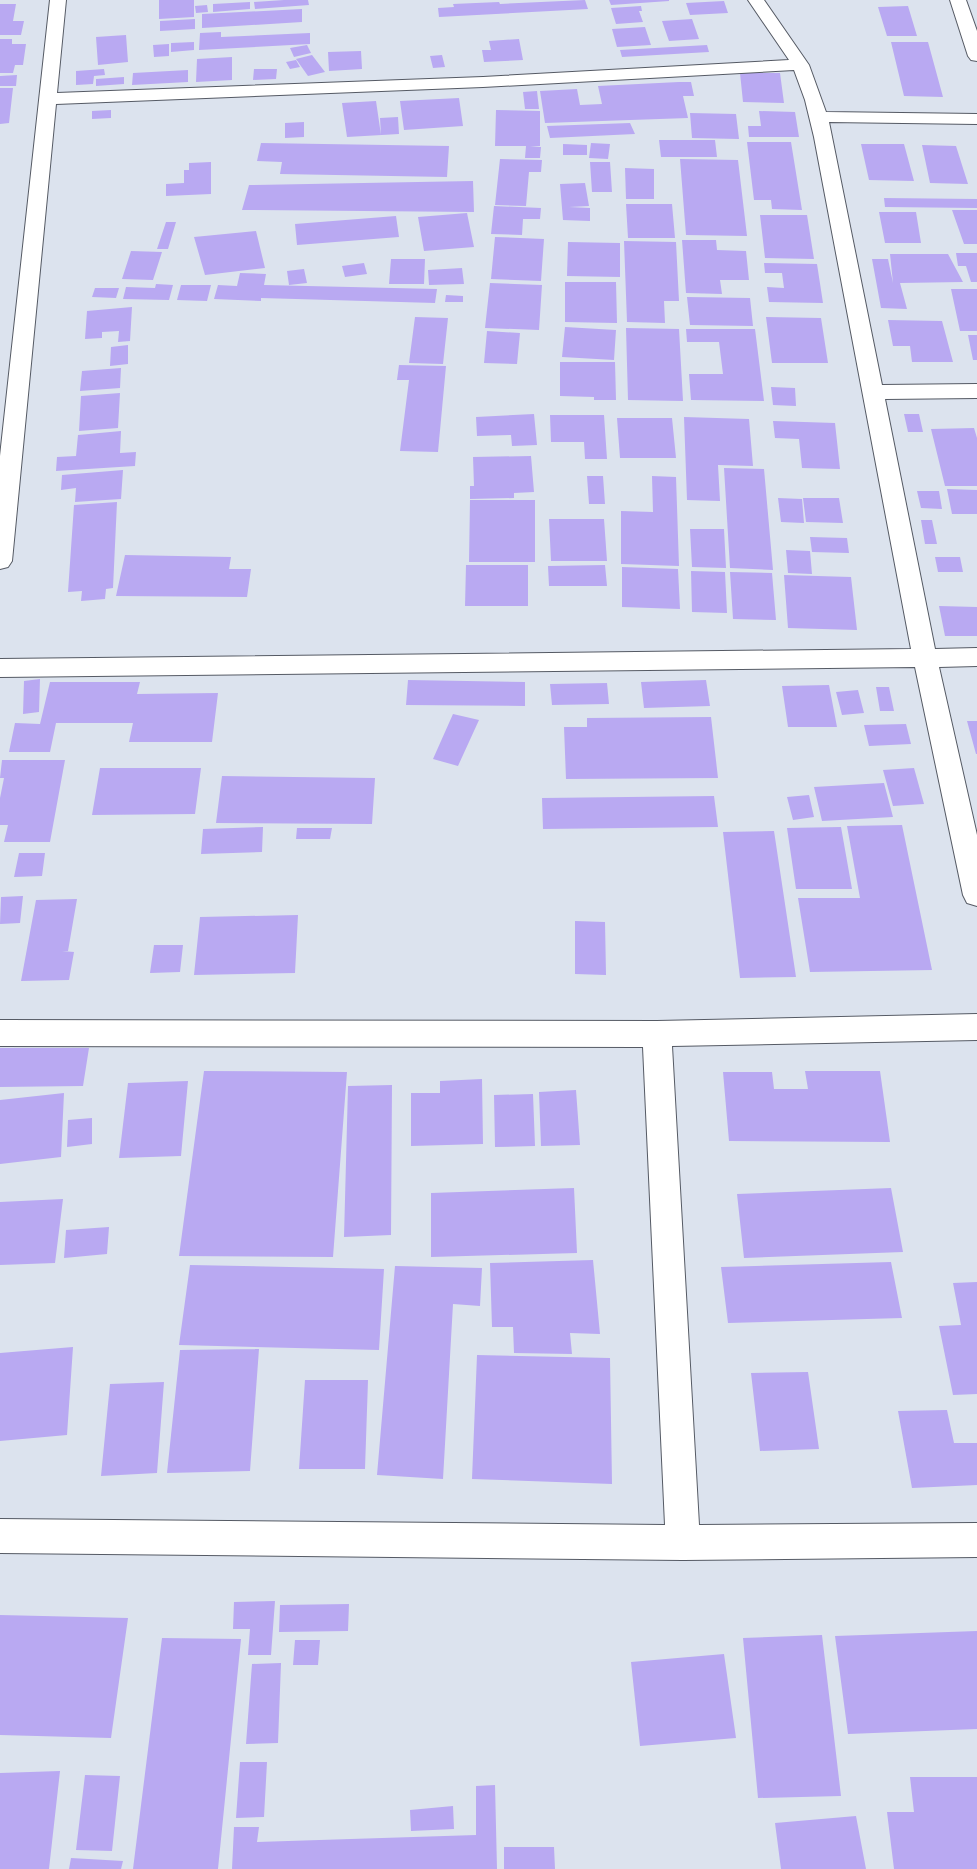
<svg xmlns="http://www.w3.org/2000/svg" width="977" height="1869" font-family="Manrope,sans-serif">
<rect width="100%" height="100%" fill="#dce3ee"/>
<!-- building -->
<path fill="#b9a9f2" d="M159,0H194V17L159,19Z
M284,0H308L309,5L255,9L254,2Z
M585,0L588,9L439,17L438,8L454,7L453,4L499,2L500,4Z
M609,0H669V1L611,5Z
M724,1L728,13L690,15L686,3Z
M250,2V9L213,12V4Z
M0,4H16L13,21H24L21,35H0Z
M207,5L208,12L196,13L195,6Z
M641,6L642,11H639L643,22L616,24L611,8Z
M908,6L917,36H887L878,7Z
M302,9V22L202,28V14Z
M195,19V29L160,31V21Z
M692,19L699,39L669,41L662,21Z
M645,27L651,45L617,47L612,29Z
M221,32V37L310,33V44L199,50L200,33Z
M126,35L128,62L98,65L96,37Z
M0,39H12V44H26L23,65H15L13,73H0Z
M519,39L523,60L484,62L482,50H491L489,41Z
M194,42V50L171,52V43Z
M891,42H928L943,97L904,96Z
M169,44V56L154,57L153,45Z
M307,45L311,53L294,57L290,48Z
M707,45L709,52L622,57L620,50Z
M361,51L362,69L329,71L328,52Z
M312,55L325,72L308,76L296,59Z
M442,55L445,67L433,68L430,56Z
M232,57V80L196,82L197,59Z
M296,60L300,67L290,69L286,62Z
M104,69L105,75L94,76L93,84L76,85V71Z
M254,69H277L276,79L253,80Z
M188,70V82L132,85L133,73Z
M740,73H780L784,103L743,102Z
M17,75L16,86H0V76Z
M124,77V84L96,86V79Z
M679,82H691L694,96H683L688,118L545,123L540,91L577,89L580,105L602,104L598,86Z
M0,88H13L9,123L0,124Z
M537,91L539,109H525L523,92Z
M459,98L463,126L404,130L400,101Z
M376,101L381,135L380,118L398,117L399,134L347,137L342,103Z
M111,110V118L92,119V111Z
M496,110L540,111V146L530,147H541L540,158H525L526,146H495Z
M759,111L795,112L799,137H749L748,126H761Z
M690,113L736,114L739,139L692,138Z
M304,122V137L285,138V123Z
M630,123L635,134L550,138L547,126Z
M659,140H715L717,157H661Z
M747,142H791L802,210L772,209L771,200H754Z
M261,143L449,146L447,177L280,174L282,162L257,161Z
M591,143L610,144L608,159L589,158Z
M563,144L587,145V155H563Z
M861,144H904L914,181L869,180Z
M922,145L956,146L968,184L930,183Z
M500,159L542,160L541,172H529L526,206L495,205Z
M680,159L738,160L747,236L686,235Z
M211,162V194L166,196V184L184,183V170H189V163Z
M590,162H610L612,192H592Z
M625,168L654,169V199H626Z
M473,181L474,212L242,210L249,185Z
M585,183L589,206L569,207L590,208V221L563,220L560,184Z
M884,198L977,199V208L885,207Z
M626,204H672L675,238H628Z
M494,206L541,208L540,219H523L522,235L491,234Z
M952,210H977V244H964Z
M879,212H916L921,243H885Z
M467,213L474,247L424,251L418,217Z
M760,215H807L814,259L765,258Z
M396,216L399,237L297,245L295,224Z
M166,222H176L168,249H157Z
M256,231L265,268L205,275L194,237Z
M495,237L544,239L541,281L491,279Z
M682,240H716L717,250L746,251L749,280H720L722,294L686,293Z
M624,241L676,242L679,301H664L665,323L627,322Z
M568,242L620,243V277L567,276Z
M131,251L162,252L153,280L122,279Z
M956,253H977V282H971L966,266H958Z
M890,254H948L963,282L900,283L907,309L881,308L872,259H888L893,283Z
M391,259H425L424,284H389Z
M364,263L367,274L345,277L342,266Z
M764,263L817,264L823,303L769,302L767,287L784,288L782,273H765Z
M462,268L464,284L429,285L428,270Z
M304,269L307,283L289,285L287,271Z
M240,273L266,274L264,285L437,289L435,303L261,298V301L214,299L218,285L237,286Z
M565,282H616L617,323L565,322Z
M490,283L542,285L539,330L485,328Z
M156,284L173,285L169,300L123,299L126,287L155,288Z
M181,285H211L207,301L177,300Z
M95,288H119L116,298L92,297Z
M951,289H977V331H960Z
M446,295L463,296V302H445Z
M687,297L750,298L753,326L690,325Z
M132,307L130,341L118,342L119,331L102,332V338L85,339L87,311Z
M415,317L448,318L443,364L409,363Z
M766,317L821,318L828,363H772Z
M888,320L942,321L953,362H912L910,346H893Z
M565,327L616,330L614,360L562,357Z
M626,328L679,329L683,401L628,400Z
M686,329H755L764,401L691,400L689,374H723L719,342H687Z
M487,331L520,333L517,364L484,363Z
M968,335H977V360H973Z
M128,345V364L110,366L111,347Z
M560,362H615L616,400H594V397L560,396Z
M399,365L446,366L438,452L400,451L409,380H397Z
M121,368L120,388L80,391L82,371Z
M771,387L795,388L796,406L773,405Z
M120,393L118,428L79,431L81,396Z
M534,414L537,445L512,446L511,435L477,436L476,417Z
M904,414H919L923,432H908Z
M550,415H604L607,459H585L584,442H551Z
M684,417L749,419L753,466L718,465L720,501L687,500Z
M617,418H672L676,458H620Z
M773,421L835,423L840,469L802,468L799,439L775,438Z
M974,428L977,438V486H945L931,429Z
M121,431L120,453L136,452L135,466L56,471L57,457L76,456L78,435Z
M531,456L534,492L514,493V498L470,499V486H474L473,457Z
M724,468L764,469L773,570L730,568Z
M123,470L121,499L75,502L76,488L61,490L62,475Z
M587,476H603L605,504H589Z
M652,476L676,477L679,566L621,564V511L653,512Z
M947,489L977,490V514H952Z
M917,491H939L942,509L921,508Z
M778,498L802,499L804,523L781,522Z
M803,498H839L843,523L806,522Z
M470,500H535V562H469Z
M117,502L113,588L106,589L105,599L81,601L82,591L68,592L74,505Z
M549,519H604L607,561H551Z
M921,520H932L937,544H925Z
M690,529H724L726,568L692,567Z
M810,537L847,538L849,553L812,552Z
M786,550L810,551L812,574L788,573Z
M125,555L231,557L229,569H251L247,597L116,596Z
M935,557H960L963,572H938Z
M466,565H528V606H465Z
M605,565L607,586H549L548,566Z
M622,567L678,569L680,609L622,607Z
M691,571L725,572L727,613L692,612Z
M730,572L772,573L776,620L733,619Z
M784,575L851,577L857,630L788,628Z
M939,606L977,607V636H945Z
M40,679L39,712L23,714L24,681Z
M408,680L525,682V706L406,705Z
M706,680L710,706L644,708L641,682Z
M50,682H140L137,694L218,693L212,742H129L133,723H56L50,752H9L15,723L40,724Z
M607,683L609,704L552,705L550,684Z
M829,685L837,727H788L782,686Z
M876,687H889L894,711H880Z
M858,690L864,713L842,715L836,692Z
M453,714L479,720L458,766L433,759Z
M711,717L718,778L566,779L564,727H587V718Z
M967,721H977V754H976Z
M906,724L911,744L869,746L864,725Z
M2,760H65L50,842H4L8,825H0V798L4,778H0Z
M100,768H201L195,814L92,815Z
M914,768L924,804L893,806L883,770Z
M222,776L375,778L372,824L216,823Z
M884,783L893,817L822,821L814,787Z
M809,795L814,817L793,820L787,797Z
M714,796L718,827L543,829L542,798Z
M902,825L932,970L810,972L798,898H860L847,826Z
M263,827L262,852L201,854L203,829Z
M841,827L852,889H796L787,828Z
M297,828H332L330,839H296Z
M774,831L796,977L740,978L723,832Z
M19,853H45L42,876L14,877Z
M23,896L20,923L0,924L1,897Z
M77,899L68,951H62L74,952L69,980L21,981L36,900Z
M298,915L295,973L194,975L200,917Z
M575,921L605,922L606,975L575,974Z
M154,945H183L180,972L150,973Z
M0,1048H89L83,1086L0,1087Z
M204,1071L347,1072L333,1257L179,1256Z
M805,1071H880L890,1142L729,1141L723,1072H772L774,1089H808Z
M482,1079L483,1144L411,1146V1093H440V1081Z
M188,1081L181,1156L119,1158L128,1083Z
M392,1085L391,1235L344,1237L348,1086Z
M576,1090L580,1145L541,1146L539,1092Z
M64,1093L61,1157L0,1164V1100Z
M533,1094L535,1146L495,1147L494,1095Z
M92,1118V1144L67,1147L68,1120Z
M574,1188L577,1253L431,1257V1193Z
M891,1188L903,1252L744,1258L737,1194Z
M63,1199L55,1263L0,1265V1202Z
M109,1227L107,1254L64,1258L66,1230Z
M593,1260L600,1334L570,1333L572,1354L514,1353L513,1327H492L490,1263Z
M891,1262L902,1318L728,1323L721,1267Z
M190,1265L384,1269L379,1350L179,1345Z
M395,1266L482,1268L480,1306L453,1304L443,1479L377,1475Z
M977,1282V1394L953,1395L939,1326L961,1325L953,1283Z
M73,1347L67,1435L0,1441V1353Z
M259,1349L250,1471L167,1473L180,1350Z
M477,1355L610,1358L612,1484L472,1479Z
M808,1372L819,1449L760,1451L751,1373Z
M305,1380H368L365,1469H299Z
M164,1382L157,1473L101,1476L110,1384Z
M947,1410L954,1443H977V1485L912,1488L898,1411Z
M275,1601L271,1655H248L250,1629H233L234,1602Z
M349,1604L348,1631L279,1632L280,1605Z
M0,1615L128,1618L111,1738L0,1735Z
M977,1631V1729L848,1734L835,1636Z
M822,1635L841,1796L758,1798L743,1638Z
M162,1638L241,1639L218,1869H133Z
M295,1640H320L318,1665H293Z
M724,1654L736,1738L640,1746L631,1662Z
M281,1663L278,1743L246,1744L252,1664Z
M240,1762H267L264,1817L236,1818Z
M60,1771L49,1869H0V1773Z
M85,1775L120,1776L112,1851L76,1850Z
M910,1777H977V1869H894L887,1812H914Z
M495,1785L497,1869H232L234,1827H259L257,1842L476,1835V1786Z
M453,1806L454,1829L411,1831L410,1810Z
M856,1816L866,1869H781L775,1823Z
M504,1847H554L555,1869H504Z
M71,1858L123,1861L121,1869H69Z"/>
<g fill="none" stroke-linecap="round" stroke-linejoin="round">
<!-- minor casing -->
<g stroke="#555a64" stroke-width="2">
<path id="minor" d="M50,0H66L57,93L483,77L789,60L748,0H764L809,65L826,112L977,114V124L829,122L882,385L977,384V398L885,399L935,649L977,648V666L939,667L977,835V906L967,903L963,895L915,667L0,677V659L911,649L814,137L805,100L794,70L483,87L56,104L12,561L8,567L0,569V456Z
M950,0H966L977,31V61L971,60L968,56Z
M977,1014V1040L672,1046L699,1525L977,1523V1557L683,1560L0,1553V1519L665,1525L643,1047L0,1046V1020L657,1021Z"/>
</g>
<!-- minor -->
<use href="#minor" fill="#fff" fill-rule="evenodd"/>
</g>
</svg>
